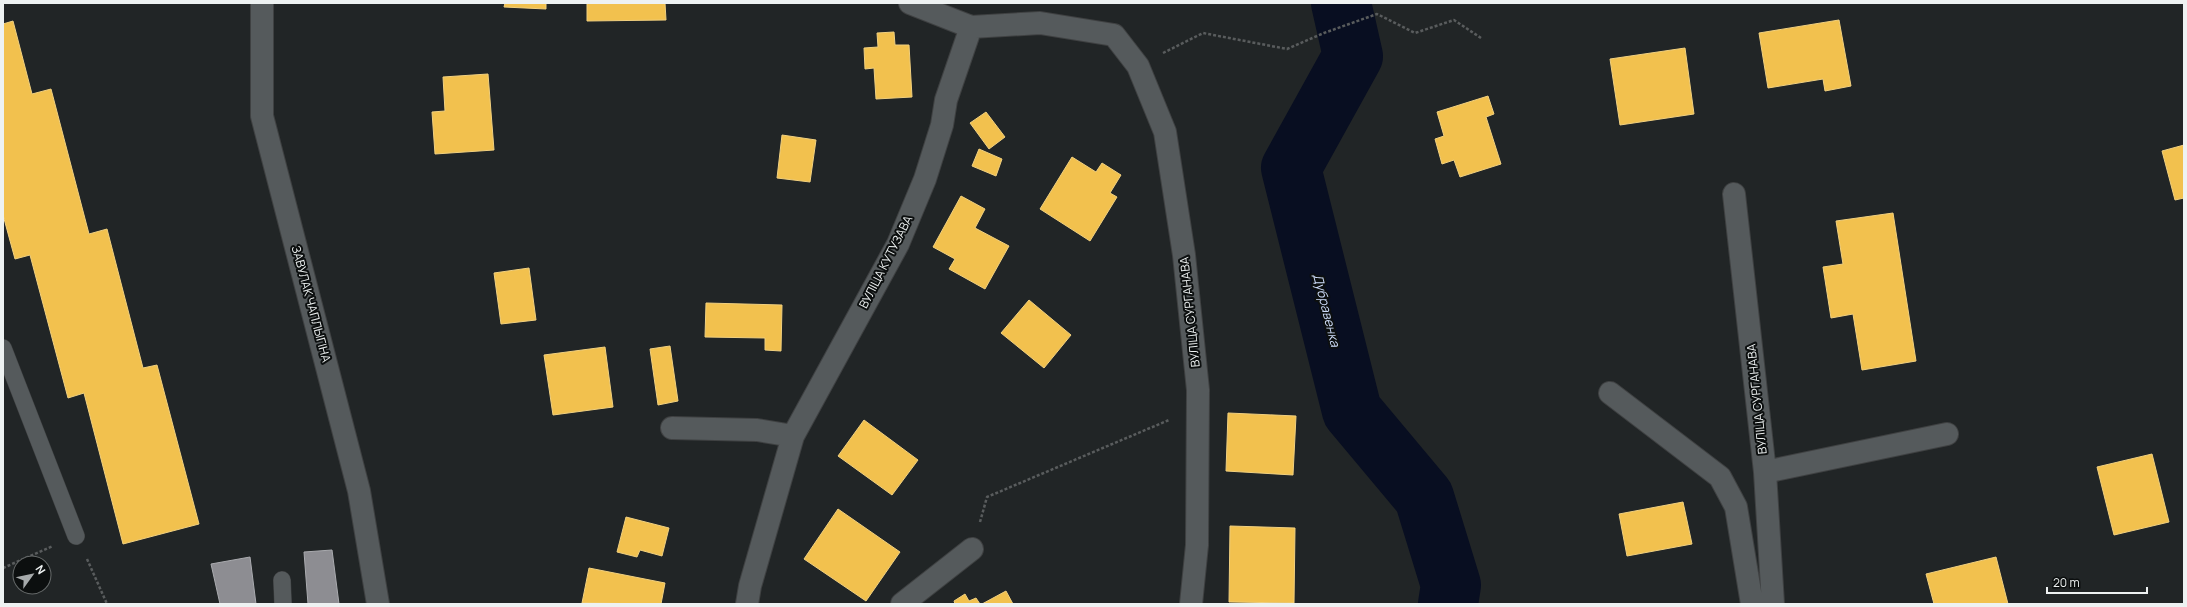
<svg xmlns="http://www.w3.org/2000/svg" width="2187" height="607" font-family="Manrope,sans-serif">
<rect width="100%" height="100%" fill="#212526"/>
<!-- homes -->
<path fill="#f2c14e" stroke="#f1d07f" d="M505,3H546V9L504,7Z
M587,3H665L666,20L587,21Z
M1839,20L1851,86L1825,91L1823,79L1768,88L1759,33Z
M13,21L32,94L51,89L89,234L107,229L143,368L157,365L199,524L123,544L84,393L68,398L30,255L15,259L3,215V24Z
M894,32L895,45H909L912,97L876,99L874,68L865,69L864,48L878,47L877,33Z
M1685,48L1694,114L1620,125L1610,59Z
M488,74L494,150L435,154L432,112L445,111L443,77Z
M1488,96L1494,114L1486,117L1501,164L1460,177L1454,160L1442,164L1435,139L1444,136L1437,112Z
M986,112L1005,137L989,149L970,123Z
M782,135L816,140L810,182L777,178Z
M2184,145V198L2175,200L2162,151Z
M979,149L1002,159L996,176L972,166Z
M1072,157L1096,172L1102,163L1121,175L1110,193L1117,197L1090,241L1040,209Z
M961,196L985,209L975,228L1009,246L985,289L949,269L955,259L933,247Z
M1893,213L1916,361L1862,370L1853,314L1831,318L1823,267L1843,264L1836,221Z
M529,268L536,320L501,324L494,273Z
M1029,300L1071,335L1044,368L1001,333Z
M706,303L782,305L781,351L765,350V338L705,337Z
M670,346L678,401L658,405L650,349Z
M605,347L613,407L553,415L544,355Z
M1228,413L1296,416L1293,475L1226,471Z
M864,420L918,460L892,495L838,456Z
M2152,454L2169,522L2114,535L2097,467Z
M1683,502L1692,544L1627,556L1619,514Z
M838,509L900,552L866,601L804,559Z
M626,517L669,528L662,556L640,550L637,557L617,552Z
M1230,526L1295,528L1294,603L1229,602Z
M1996,557L2008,604H1934L1926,574Z
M589,568L665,583L661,604L582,603Z
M1006,591L1013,604H982Z
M965,594L969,601L976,598L980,604H955L954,601Z"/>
<!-- industry -->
<path fill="#8d8d92" stroke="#aaabaf" d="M332,550L339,604H308L304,552Z
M250,557L256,604H220L211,564Z"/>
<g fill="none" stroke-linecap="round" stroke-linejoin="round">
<!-- river -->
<path stroke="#080e21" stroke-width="60" d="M1341,3L1353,56L1291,168L1352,411L1424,497L1451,585L1448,604"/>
<!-- service casing -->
<g stroke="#3f4142" stroke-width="18">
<path id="service" d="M3,348L76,536
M282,580L283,604"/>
</g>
<!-- minor casing -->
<g stroke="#3f4142" stroke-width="24">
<path id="minor" d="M262,3V116L359,491L378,604
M910,3L971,27
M1734,194L1765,472L1773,604
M1610,393L1720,477L1736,507L1752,604
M672,428L757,430L793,436
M1765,472L1947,434
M747,604L750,586L793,436L898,244L925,179L942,125L946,100L971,27L1040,23L1114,35L1138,66L1165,132L1184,255L1198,390L1197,545L1191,604
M902,604L972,549"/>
</g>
<!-- path -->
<path stroke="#595c5d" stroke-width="2.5" stroke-dasharray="3 2" stroke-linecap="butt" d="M1163,53L1203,33L1287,49L1324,33L1377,14L1415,33L1454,20L1481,38
M980,522L987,497L1169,420
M87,559L107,604
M3,568L53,546"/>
<!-- service -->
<use href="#service" stroke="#555a5c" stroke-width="17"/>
<!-- minor -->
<use href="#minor" stroke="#555a5c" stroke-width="22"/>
</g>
<g text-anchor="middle" stroke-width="4" stroke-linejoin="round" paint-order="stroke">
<!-- street labels -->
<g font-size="12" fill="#eef2f2" stroke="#0c0f0f">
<text transform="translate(886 262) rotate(-63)" y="4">ВУЛІЦА КУТУЗАВА</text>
<text transform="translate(311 304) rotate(75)" y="4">ЗАВУЛАК ЧАПЛЫГІНА</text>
<text transform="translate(1190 312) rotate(-96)" y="4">ВУЛІЦА СУРГАНАВА</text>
<text transform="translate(1757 399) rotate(-96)" y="4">ВУЛІЦА СУРГАНАВА</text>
</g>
<!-- water labels -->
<g font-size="13" font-style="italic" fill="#cfdefb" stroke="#0c0f0f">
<text transform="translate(1327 310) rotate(76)" y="5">Дубравенка</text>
</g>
</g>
<!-- border -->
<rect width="2187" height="607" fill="none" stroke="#eef2f2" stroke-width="8"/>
<!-- north arrow -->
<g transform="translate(32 575) rotate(57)"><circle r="19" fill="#0c0f0f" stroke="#666a6a"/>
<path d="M0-3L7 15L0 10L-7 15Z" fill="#a6aaab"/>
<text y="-6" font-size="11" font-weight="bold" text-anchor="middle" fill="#eef2f2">N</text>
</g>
<!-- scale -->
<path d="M2047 587v6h100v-6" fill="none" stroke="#eef2f2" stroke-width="2"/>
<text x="2053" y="587" font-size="12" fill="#eef2f2" stroke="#0c0f0f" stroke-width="3" paint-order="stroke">20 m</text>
</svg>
